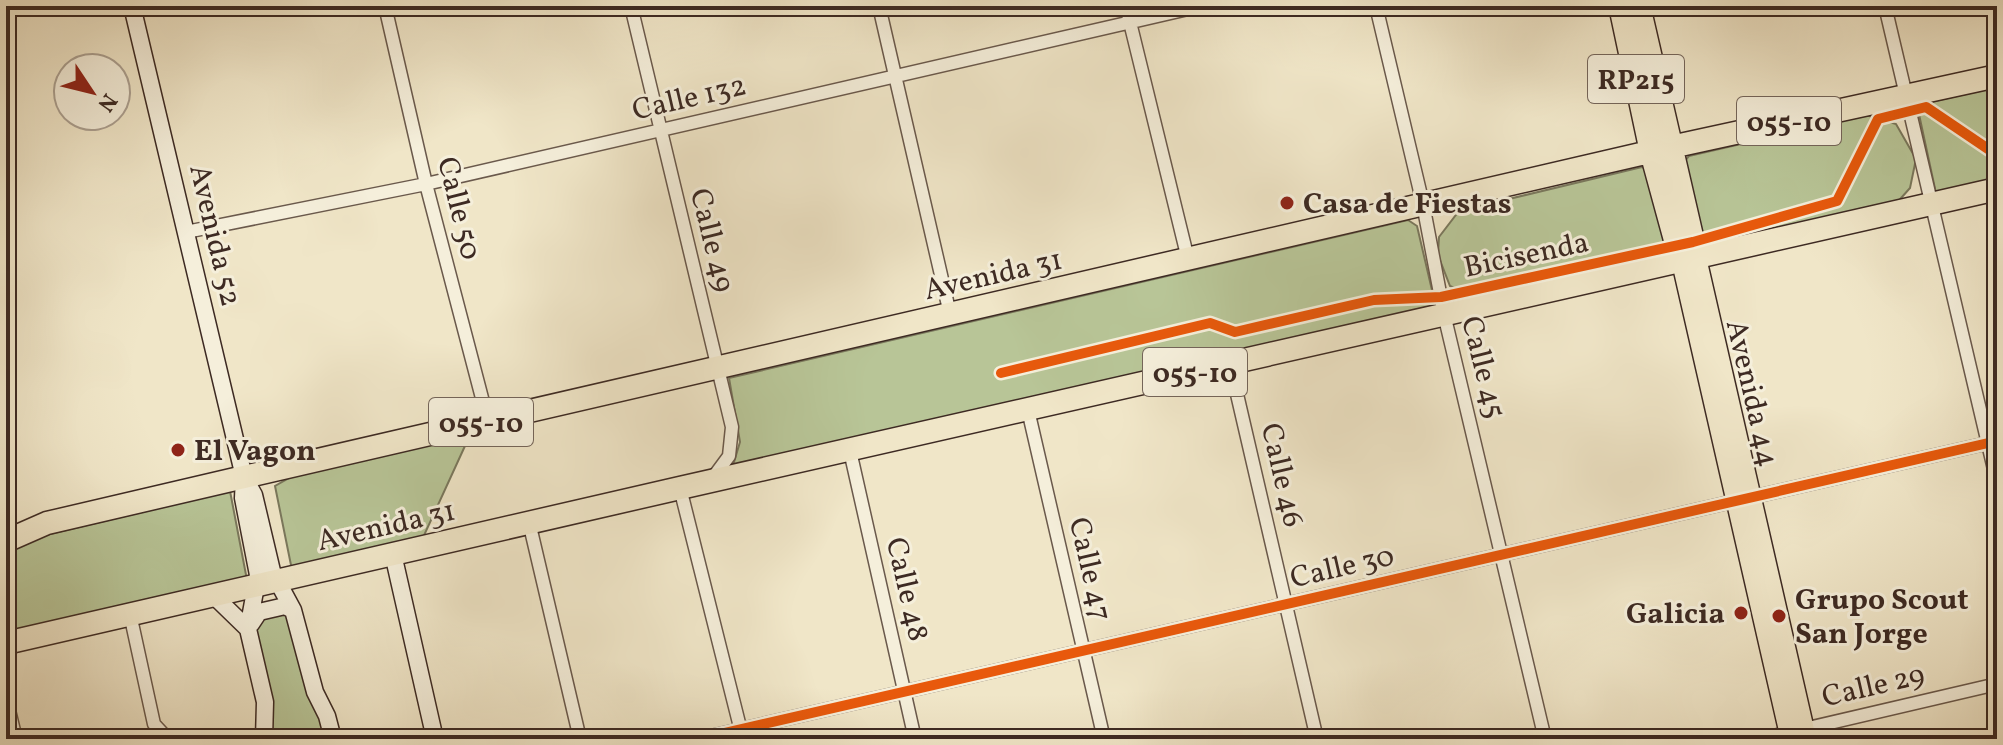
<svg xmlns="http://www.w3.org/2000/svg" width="2003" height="745" font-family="Vollkorn,serif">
<rect width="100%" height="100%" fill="#f0e6c8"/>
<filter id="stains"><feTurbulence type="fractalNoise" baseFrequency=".0025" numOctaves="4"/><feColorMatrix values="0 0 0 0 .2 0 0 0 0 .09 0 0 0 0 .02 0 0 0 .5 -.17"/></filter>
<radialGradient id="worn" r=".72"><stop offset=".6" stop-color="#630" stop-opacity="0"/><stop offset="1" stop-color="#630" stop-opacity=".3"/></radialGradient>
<!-- green -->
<path fill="#b8c597" stroke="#7a785d" stroke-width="2" d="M1997,87V184L1937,198L1917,105Z
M1866,115L1896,124L1916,159L1910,188L1894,206L1712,247L1700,239L1683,163L1689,156Z
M1642,167L1651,172L1669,249L1663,257L1483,301L1450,286L1438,255L1439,237L1459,211Z
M1408,220L1417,226L1435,303L1430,311L731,472L740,442L729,378Z
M470,435L421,542L292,570L275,486L291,477Z
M230,491L247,580L6,634V551L29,539Z
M286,612L324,719L322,739H269L253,624L260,618Z"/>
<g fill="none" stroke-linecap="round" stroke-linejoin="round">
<!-- street casing -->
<g stroke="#6a594c" stroke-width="15">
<path id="street" d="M385,6L426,184L488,421
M631,6L732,427L729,456L712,479
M879,6L950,314
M1126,6L1188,259
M1376,6L1423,204L1444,314L1545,739
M1885,6L1997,482
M186,232L426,184L1201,6
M1230,364L1317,739
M1028,410L1104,739
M850,451L915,739
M680,488L743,739
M529,522L580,739
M130,614L154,724L168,739
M6,698L16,739
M698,739L1997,441
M1761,739L1997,684"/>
</g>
<!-- secondary casing -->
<g stroke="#3d2a23" stroke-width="19">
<path id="secondary" d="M132,6L244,477L254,495L272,571L293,610L315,692L327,716L333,739
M244,479L243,498L258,575L248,629L265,702L264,739
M393,554L435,739
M213,595L248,629
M251,624L259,612L285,606L293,610"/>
</g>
<!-- primary casing -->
<g stroke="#3d2a23" stroke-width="21">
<path id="primary" d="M1697,258L1807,739
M1681,262L1790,739"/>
</g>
<!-- highway casing -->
<g stroke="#3d2a23" stroke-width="25">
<path id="highway" d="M1620,6L1651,152L1681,262
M1639,6L1697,258
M6,541L47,523L244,477L1671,147L1997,76
M6,643L680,488L1997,189"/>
</g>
<!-- street -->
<use href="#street" stroke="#f5efdb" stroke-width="12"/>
<!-- secondary -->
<use href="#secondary" stroke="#f5efdb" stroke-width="16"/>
<!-- primary -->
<use href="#primary" stroke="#f0e6c8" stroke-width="18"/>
<!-- highway -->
<use href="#highway" stroke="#f0e6c8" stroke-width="22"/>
<!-- cycleway casing -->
<g stroke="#f5efdb" stroke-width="15">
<path id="cycleway" d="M1001,373L1210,323L1235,332L1374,300L1441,297L1693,242L1837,201L1878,119L1926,107L1997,155
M698,739L1997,441"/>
</g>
<!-- cycleway -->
<use href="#cycleway" stroke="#e8590c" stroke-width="10"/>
</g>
<!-- markers -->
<g fill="#8f2418" stroke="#f5efdb" stroke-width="3">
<circle cx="1287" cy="203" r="8"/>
<circle cx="178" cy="450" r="8"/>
<circle cx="1741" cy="613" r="8"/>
<circle cx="1779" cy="616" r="8"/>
</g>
<g text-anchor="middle" stroke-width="6" stroke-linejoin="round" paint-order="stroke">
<!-- shield labels -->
<g fill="#f5efdb" stroke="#74655a" stroke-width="2">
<rect x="1588" y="55" width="96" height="48" rx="6"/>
<rect x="1737" y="97" width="104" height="48" rx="6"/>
<rect x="1143" y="348" width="104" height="48" rx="6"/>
<rect x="429" y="398" width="104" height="48" rx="6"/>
</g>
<g font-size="28" font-weight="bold" fill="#3d2a23">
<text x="1636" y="89">RP215</text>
<text x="1789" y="131">055-10</text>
<text x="1195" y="382">055-10</text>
<text x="481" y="432">055-10</text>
</g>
<!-- street labels -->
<g font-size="30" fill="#3d2a23" stroke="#f5efdb">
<text transform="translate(689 97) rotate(-13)" y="10">Calle 132</text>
<text transform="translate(460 208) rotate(76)" y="10">Calle 50</text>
<text transform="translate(216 235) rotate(77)" y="10">Avenida 52</text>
<text transform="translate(713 240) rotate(76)" y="10">Calle 49</text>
<text transform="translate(1526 254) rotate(-12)" y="10">Bicisenda</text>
<text transform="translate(993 274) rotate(-13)" y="10">Avenida 31</text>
<text transform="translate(1484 367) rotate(76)" y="10">Calle 45</text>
<text transform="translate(1753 393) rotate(77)" y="10">Avenida 44</text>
<text transform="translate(1283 475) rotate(77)" y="10">Calle 46</text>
<text transform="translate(386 525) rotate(-13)" y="10">Avenida 31</text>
<text transform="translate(1342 566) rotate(-13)" y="10">Calle 30</text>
<text transform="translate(1091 569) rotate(77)" y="10">Calle 47</text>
<text transform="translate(908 589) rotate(77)" y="10">Calle 48</text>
<text transform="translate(1873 685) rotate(-13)" y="10">Calle 29</text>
</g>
<!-- poi labels -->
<g font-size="30" font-weight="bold" fill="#3d2a23" stroke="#f5efdb" text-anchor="start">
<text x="1303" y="213">Casa de Fiestas</text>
<text x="194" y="460">El Vagon</text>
<text x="1795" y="609">Grupo Scout<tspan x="1795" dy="34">San Jorge</tspan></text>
<text x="1725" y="623" text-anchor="end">Galicia</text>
</g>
</g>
<!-- margin -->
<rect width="2003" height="745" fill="none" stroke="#f0e6c8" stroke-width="32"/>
<rect x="8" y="8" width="1987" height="729" fill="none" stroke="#3d2a23" stroke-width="4"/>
<rect x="16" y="16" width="1971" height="713" fill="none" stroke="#3d2a23" stroke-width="2"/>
<!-- north arrow -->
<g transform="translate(92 92) rotate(125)"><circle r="38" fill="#f5efdb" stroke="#aba091" stroke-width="2"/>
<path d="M0-6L14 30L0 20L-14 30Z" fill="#8f2418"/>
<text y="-12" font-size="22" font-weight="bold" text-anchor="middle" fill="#3d2a23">N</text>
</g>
<rect width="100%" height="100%" filter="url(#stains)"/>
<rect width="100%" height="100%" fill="url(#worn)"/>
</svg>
